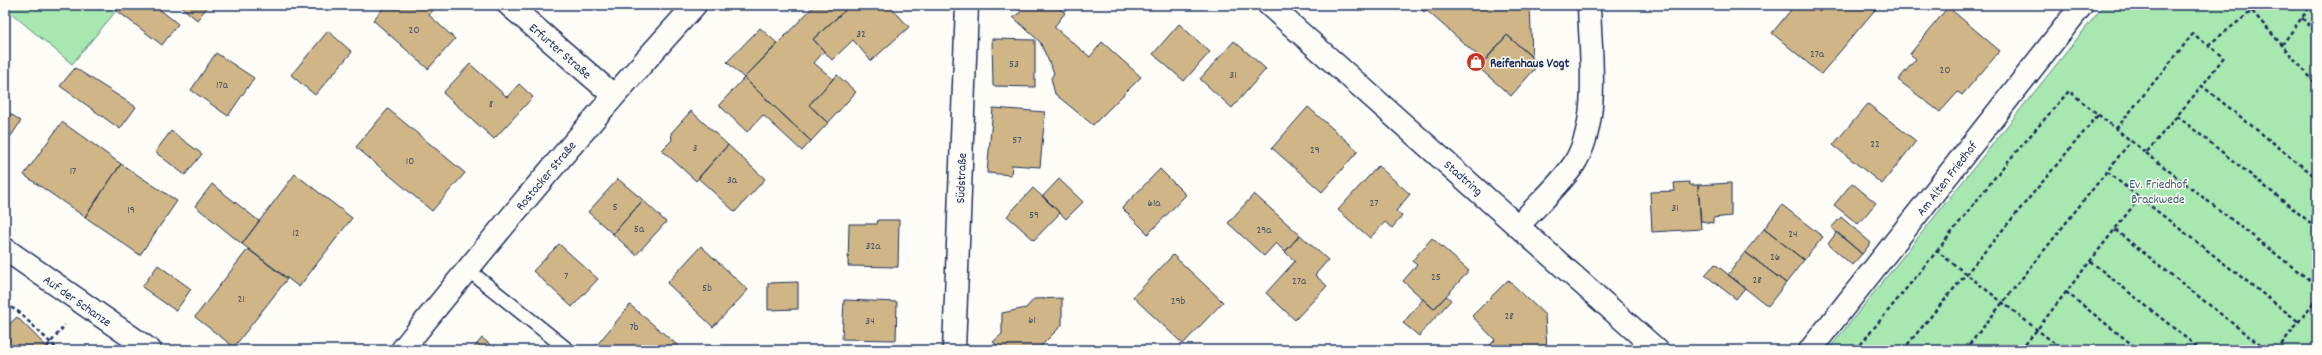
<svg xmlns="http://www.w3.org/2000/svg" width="2322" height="355" font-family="Dekko,sans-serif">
<rect width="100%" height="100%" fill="#fdfcf7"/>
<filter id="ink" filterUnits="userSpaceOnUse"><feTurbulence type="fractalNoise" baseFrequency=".025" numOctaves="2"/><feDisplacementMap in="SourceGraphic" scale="8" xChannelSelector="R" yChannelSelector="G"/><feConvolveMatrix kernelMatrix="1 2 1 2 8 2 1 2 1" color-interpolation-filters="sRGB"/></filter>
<g filter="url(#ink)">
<!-- green -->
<path fill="#a7e7b0" stroke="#618b87" d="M5,5H121L72,64L5,8Z
M2104,5H2317V350H1828Z"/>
<!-- building -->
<path fill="#d0b686" stroke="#1b2f5e" d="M120,5H154L178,24L162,45L116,10Z
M179,5H209L197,20Z
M323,5H331L327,9Z
M386,5H430L434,9L429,15L455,39L428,69L373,20Z
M815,5H851L813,39L824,51L814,63L833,79L809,105L828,123L811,141L744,78Z
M851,5H889L909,27L871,61L853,40L832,60L813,39Z
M1015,5H1055L1065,13L1054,27L1090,57L1102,42L1141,77L1093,125L1055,94L1051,78L1054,73L1040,42L1013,17L1021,12Z
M1416,5H1430L1424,12Z
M1430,5H1530L1532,57L1507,35L1484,61L1426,10Z
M1795,5H1879L1821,74L1772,33Z
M1948,7L2000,51L1962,95L1958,92L1940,112L1898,80L1916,59L1910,54Z
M1179,24L1210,52L1184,81L1153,54Z
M760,28L778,44L744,78L727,62Z
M328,31L352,52L315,95L291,75Z
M1507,35L1539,64L1511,96L1479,68Z
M992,39L1035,40V87L993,86Z
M1234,41L1266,69L1232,108L1200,79Z
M216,53L254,78L228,116L191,90Z
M470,64L507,97L519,84L533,97L494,139L443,93Z
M75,68L136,107L120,129L60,86Z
M837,75L856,92L828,123L809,105Z
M744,78L811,141L802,151L763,115L747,132L719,105Z
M1868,104L1916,141L1882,184L1833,145Z
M1308,107L1358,151L1322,192L1272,148Z
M993,108L1045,112L1040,167L1012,165L1011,175L987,173Z
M388,109L465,173L432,211L356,147Z
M5,110L21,121L5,145Z
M691,111L728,145L696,181L662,150L672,140L671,133Z
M62,122L121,164L85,217L24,175Z
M171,131L202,154L185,175L155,152Z
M728,145L765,179L735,212L698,178Z
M121,164L177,201L140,255L85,217Z
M1378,166L1410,194L1396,211L1402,216L1392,228L1385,222L1370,238L1338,210Z
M1160,169L1186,195L1148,234L1122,208Z
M295,174L352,218L299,287L242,244Z
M618,179L643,200L613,234L588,212Z
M1059,179L1083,202L1066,219L1043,196Z
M1689,182L1690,185H1698L1701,229L1652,232L1650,192L1675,191L1674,183Z
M1731,183V216L1713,218V223L1701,221L1698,185Z
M1852,183L1876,203L1858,224L1834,205Z
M212,184L259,221L242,244L195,206Z
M1033,188L1060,213L1034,240L1007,216Z
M1254,194L1300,235L1285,252L1276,243L1264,256L1228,223Z
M643,200L666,222L636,255L613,234Z
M1782,205L1823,237L1804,260L1764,229Z
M1841,217L1871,243L1862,254L1831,228Z
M878,220H899L898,267L848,266L849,224H877Z
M1764,229L1804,260L1786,283L1745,252Z
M1837,232L1862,254L1852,265L1828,244Z
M1300,235L1328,260L1315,275L1327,286L1295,320L1266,293L1295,261L1285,252Z
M1432,238L1469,271L1434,309L1403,281L1417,265L1412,261Z
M559,244L598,279L572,307L533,271Z
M701,246L748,290L713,327L667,283Z
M248,249L287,279L234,347L195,317Z
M1745,252L1786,283L1768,306L1728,275Z
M1173,255L1223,302L1183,344L1133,297Z
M1715,264L1745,288L1736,299L1705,275Z
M158,265L191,289L176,311L142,287Z
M1508,280L1545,315L1547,350H1485L1495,340L1472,316Z
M798,282V309L768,310V283Z
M1446,296L1451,300L1419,336L1403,323L1423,299L1434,309Z
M1062,298V325L1037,350H997L996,344L993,342L1002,334V313L1026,308L1034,299Z
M844,300L897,302L896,340L842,339Z
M630,305L682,349L681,350H600L596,346Z
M17,317L47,347L51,350H5V328Z
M482,338L497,350H472Z"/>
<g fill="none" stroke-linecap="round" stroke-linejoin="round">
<!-- service casing -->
<g stroke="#1b2f5e" stroke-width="16">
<path id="service" d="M467,269L568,350"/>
</g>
<!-- minor casing -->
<g stroke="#1b2f5e" stroke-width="25">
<path id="minor" d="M509,5L613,95
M1519,225C1536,206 1560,185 1574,164C1601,121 1590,53 1589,5
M5,249L150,350
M402,350C497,232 593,117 695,5
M954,350L967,5
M1810,350L2082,5"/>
</g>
<!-- tertiary casing -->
<g stroke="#1b2f5e" stroke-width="25">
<path id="tertiary" d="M1269,5L1657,350"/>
</g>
<!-- path -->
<path stroke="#1b2f5e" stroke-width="2.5" stroke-dasharray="4 3" stroke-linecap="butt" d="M2248,5L2252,11L2256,5
M2302,18L2317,33
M2208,45L2252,11L2317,85
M2282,45L2311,5
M2177,116L2317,228
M2116,129L2193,34L2224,57L2202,86
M2146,153L2317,286
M2107,172L2299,322
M2115,230L2266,350
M1937,251L2003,167L2069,91L2146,153L2202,86L2317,178
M2090,261L2201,350
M2066,292L2139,350
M5,304L19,312L58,350
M47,347L65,325
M1856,350L1937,251L2063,350
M1903,350L2098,115
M1965,350L2131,141
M2021,350L2140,197
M2277,350L2317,298"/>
<!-- service -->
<use href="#service" stroke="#fdfcf7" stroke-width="13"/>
<!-- minor -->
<use href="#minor" stroke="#fdfcf7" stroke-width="22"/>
<!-- tertiary -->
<use href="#tertiary" stroke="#fdfcf7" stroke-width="22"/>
</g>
</g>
<!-- icons -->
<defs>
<g id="shop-disc" transform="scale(1)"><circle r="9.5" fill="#c8321e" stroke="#fdfcf7"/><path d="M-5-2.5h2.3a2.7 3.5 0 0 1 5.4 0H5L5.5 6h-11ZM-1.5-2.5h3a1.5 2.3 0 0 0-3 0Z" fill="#fff"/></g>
</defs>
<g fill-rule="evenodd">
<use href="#shop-disc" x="1476" y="62"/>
</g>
<g text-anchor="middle" stroke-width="3" stroke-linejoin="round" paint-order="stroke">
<!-- number labels -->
<g font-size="11" fill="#485168">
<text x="414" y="33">20</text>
<text x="861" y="37">32</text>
<text x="1817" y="57">27a</text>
<text x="1014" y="67">53</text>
<text x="1945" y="73">20</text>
<text x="1233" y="78">31</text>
<text x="222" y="88">17a</text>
<text x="491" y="107">8</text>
<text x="1017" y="143">57</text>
<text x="1875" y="147">22</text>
<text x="695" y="151">3</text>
<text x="1315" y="153">29</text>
<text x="410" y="164">10</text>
<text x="73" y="174">17</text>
<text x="732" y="183">3a</text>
<text x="1154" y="206">61a</text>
<text x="1374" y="206">27</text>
<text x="615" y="210">5</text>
<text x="1675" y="211">31</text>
<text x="131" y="213">19</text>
<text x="1034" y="218">59</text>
<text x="639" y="232">5a</text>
<text x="1264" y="233">29a</text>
<text x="296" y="236">12</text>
<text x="1793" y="237">24</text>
<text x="873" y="249">32a</text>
<text x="1775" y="260">26</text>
<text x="566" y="279">7</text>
<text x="1436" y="280">25</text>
<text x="1757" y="283">28</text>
<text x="1299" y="284">27a</text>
<text x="707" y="291">5b</text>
<text x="241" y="302">21</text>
<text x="1178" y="304">29b</text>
<text x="1509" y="319">28</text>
<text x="1032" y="323">61</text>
<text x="870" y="324">34</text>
<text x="634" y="330">7b</text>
</g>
<!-- street labels -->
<g font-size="13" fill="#1b2f5e" stroke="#fdfcf7">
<text transform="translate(561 50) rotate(41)" y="5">Erfurter Straße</text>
<text transform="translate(545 175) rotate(-50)" y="5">Rostocker Straße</text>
<text transform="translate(1464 177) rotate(41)" y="5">Stadtring</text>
<text transform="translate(960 178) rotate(-88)" y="5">Südstraße</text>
<text transform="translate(1946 178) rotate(-52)" y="5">Am Alten Friedhof</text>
<text transform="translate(78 300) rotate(35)" y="5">Auf der Schanze</text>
</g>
<!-- poi labels -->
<g font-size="13" font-weight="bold" fill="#1b2f5e" stroke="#fdfcf7" text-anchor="start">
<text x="1490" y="67">Reifenhaus Vogt</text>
</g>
<!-- park labels -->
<g font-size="13" fill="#3e5d72" stroke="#fdfcf7">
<text x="2158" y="188">Ev. Friedhof<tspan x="2158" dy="15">Brackwede</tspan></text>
</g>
</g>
<!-- margin -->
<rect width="2322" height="355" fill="none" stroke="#fdfcf7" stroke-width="20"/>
<rect x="10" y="10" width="2302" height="335" fill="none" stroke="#1b2f5e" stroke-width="1.5" filter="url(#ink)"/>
</svg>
